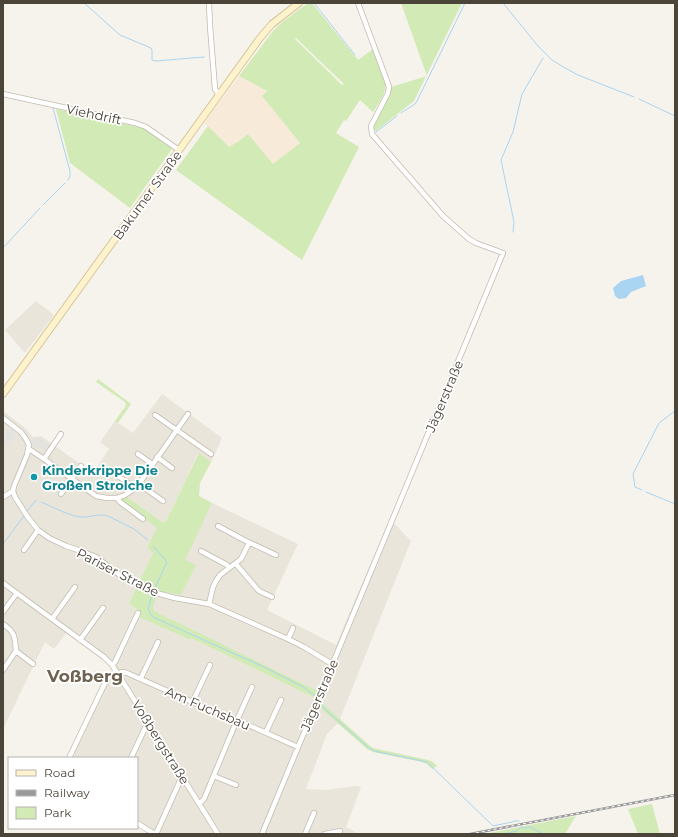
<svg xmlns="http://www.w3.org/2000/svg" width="678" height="837" font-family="Montserrat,sans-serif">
<rect width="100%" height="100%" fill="#f6f3ec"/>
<!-- residential -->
<path fill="#eae5da" d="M36,301L54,315L25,353L5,330Z
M162,394L222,438L211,462L198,454L166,521L164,523L127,497L122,501L157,528L147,546L153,553L129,603L141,613L139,617L190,640L191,638L315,698L318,691L154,612L153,607L159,591L181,595L184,560L212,503L298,544L267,610L336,645L348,616L390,519L411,541L340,719L320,702L322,708L338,723L327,734L306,789L326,790L356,786L361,787L346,827L359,834H151L137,825V758H67L103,682L106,677L117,666L106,655L70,628L54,649L45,642L3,729V411L24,427L33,437L41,436L93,473L109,449L100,442L115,421L133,433Z"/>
<!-- commercial -->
<path fill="#f7ead8" d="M239,76L267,91L262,96L300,143L273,164L248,134L239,141L229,147L204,123Z"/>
<!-- green -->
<path fill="#d2eab5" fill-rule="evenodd" d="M308,3H312L358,60L373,49L386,82C386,93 379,103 373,112L360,100L346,121L344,120L336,133L359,147L302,260L176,170L208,126L229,147L239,141L248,134L273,164L300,143L262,96L267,91L239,76L273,31L281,23ZM296,38L344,84L342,85L295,39Z
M401,3H462L414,101L376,131L373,128L389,95L391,87L427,76Z
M56,109L143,128L172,149L130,208L70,163Z
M98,379L131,404L118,423L115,421L125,407L126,405L125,402L96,382Z
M199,453L211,462L200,483L199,496L212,503L185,560L196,565L181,595L159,591L153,607L154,611L318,691L315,698L191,638L190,640L139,617L140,612L129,603L153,553L147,547L157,528L122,501L123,499L127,497L164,523L166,521Z
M320,701L369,745L373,748L428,760L433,762L437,766L432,769L427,764L422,762L373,752L367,749L318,706Z
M652,804L660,834H638L628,809Z
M576,816L565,834H484Z"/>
<!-- parking -->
<path fill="#e5e3e0" d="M6,429H12L16,431L14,433L16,435L7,446L3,443V439H6Z
M39,438L50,445L46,452L38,447L35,448L31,442V440Z"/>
<!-- water -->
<path fill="#a9d4f2" d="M643,275L646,286L631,292L626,298L619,299L615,296L613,288L621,281Z"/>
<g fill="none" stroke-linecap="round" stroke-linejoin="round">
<!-- stream -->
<path stroke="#a9d4f2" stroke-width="1" d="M27,3H52
M84,3L120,35L151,48L152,50V60L156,61L204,57
M314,3L355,55
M503,3L538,46L552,60L565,68L578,75L634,97
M639,99L675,116
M53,108L70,171V176L68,180
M401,113L415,104L417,101L465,3
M376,132L397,116
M43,205L65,183
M513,232L514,222L501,160L513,132L522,94L543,58
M3,248L40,208
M642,490L635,487L633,474L659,423L675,411
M646,492L675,504
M41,502C53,507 67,515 80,517C89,518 99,513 108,516L134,529L148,540
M27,511L36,500
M3,544L24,516
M153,546L167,562L155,588
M152,594L148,609L151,615L155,618L264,667L305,688L315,696
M319,704L369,748L374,751L427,762L493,826L512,822L514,821H519
M504,834L517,831L521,827L524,828L530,827L543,834"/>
<!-- minor casing -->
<g stroke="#c2bbae" stroke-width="6">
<path id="minor" d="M209,3L210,26L215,89L219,95
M3,94L135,123L146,127L179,150
M155,415L211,454
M3,418L21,432L26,439L29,445L27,455L14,486L13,491L15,497L27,516L38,530L49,538L66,546L81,551L96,557L121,576L139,585L160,594L175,598L209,604L288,639L304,647L332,664
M29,449L44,459L96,496L107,498H117L125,495L131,491L139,484L188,414
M138,454L152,464
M157,457L172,468
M44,459L61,434
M111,471L135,488
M139,484L163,501
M61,494L81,466
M3,497L13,491
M117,498L120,502L143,519
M218,526L244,540L276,555
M24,550L38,530
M201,551L227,565L229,568
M236,564L259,591L272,597
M3,583L104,657L112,665L118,674L218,834
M209,604L213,587L216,581L220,575L241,559L249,543
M3,612L17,593
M52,619L75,587
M3,624C15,632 15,637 16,651L3,670
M288,639L293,628
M80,640L103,608
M16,651L33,664
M112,665L115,662L138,613
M118,674L122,672L127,673L215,712L237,720L298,747
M141,678L158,642
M193,701L210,665
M237,720L252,687
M266,732L281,700
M69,758L105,683L108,678L116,671
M131,758L146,726L149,724
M214,776L236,785
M199,804L204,799L234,727
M137,823L148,830L156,834
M156,834L180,781L183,778
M262,834L503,253L476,243L469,239L443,216L372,134L371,126L388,93L389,87L387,81L358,3
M305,834L314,813
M325,834L340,831"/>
</g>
<!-- secondary casing -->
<g stroke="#d6c79b" stroke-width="8">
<path id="secondary" d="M3,394L260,38L272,24L299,3"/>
</g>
<!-- minor -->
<use href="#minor" stroke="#fff" stroke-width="4.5"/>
<!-- secondary -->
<use href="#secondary" stroke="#fff3cd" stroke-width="6"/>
<!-- rail casing -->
<g stroke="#9a9a9a" stroke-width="2.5">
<path id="rail" d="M470,834L675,795"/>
</g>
<!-- rail -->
<use href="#rail" stroke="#fff" stroke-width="1" stroke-dasharray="3" stroke-linecap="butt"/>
</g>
<!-- markers -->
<circle fill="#0f9aa8" stroke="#fff" stroke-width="1.5" cx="34" cy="477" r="4"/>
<g text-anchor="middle" stroke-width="3.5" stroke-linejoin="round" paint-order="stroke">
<!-- street labels -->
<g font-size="13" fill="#4b4439" stroke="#fff">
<text transform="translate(94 114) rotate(12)" y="5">Viehdrift</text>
<text transform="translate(147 195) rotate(-54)" y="5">Bakumer Straße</text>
<text transform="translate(444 396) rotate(-67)" y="5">Jägerstraße</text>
<text transform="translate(118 572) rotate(27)" y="5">Pariser Straße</text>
<text transform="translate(319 695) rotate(-67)" y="5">Jägerstraße</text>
<text transform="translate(208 708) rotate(23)" y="5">Am Fuchsbau</text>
<text transform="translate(161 742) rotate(58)" y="5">Voßbergstraße</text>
</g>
<!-- culture labels -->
<g font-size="13" font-weight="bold" fill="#0d838f" stroke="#fff" text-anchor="start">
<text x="42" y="475">Kinderkrippe Die<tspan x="42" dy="15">Großen Strolche</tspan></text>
</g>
<!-- district labels -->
<g font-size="17" font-weight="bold" fill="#6e6250" stroke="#fff">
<text x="85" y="682">Voßberg</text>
</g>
</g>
<!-- border -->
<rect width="678" height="837" fill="none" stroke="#4b4439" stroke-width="8"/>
<!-- legend -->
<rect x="8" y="757" width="130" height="72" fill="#ffffff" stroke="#b7b4b0"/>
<rect x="16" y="770" width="20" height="6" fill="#fff3cd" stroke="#b7b4b0"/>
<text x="44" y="777" font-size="12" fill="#4b4439">Road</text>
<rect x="16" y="790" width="20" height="6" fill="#9a9a9a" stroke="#b7b4b0"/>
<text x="44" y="797" font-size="12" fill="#4b4439">Railway</text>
<rect x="16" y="807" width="20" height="12" fill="#d2eab5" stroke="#b7b4b0"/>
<text x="44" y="817" font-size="12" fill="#4b4439">Park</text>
</svg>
